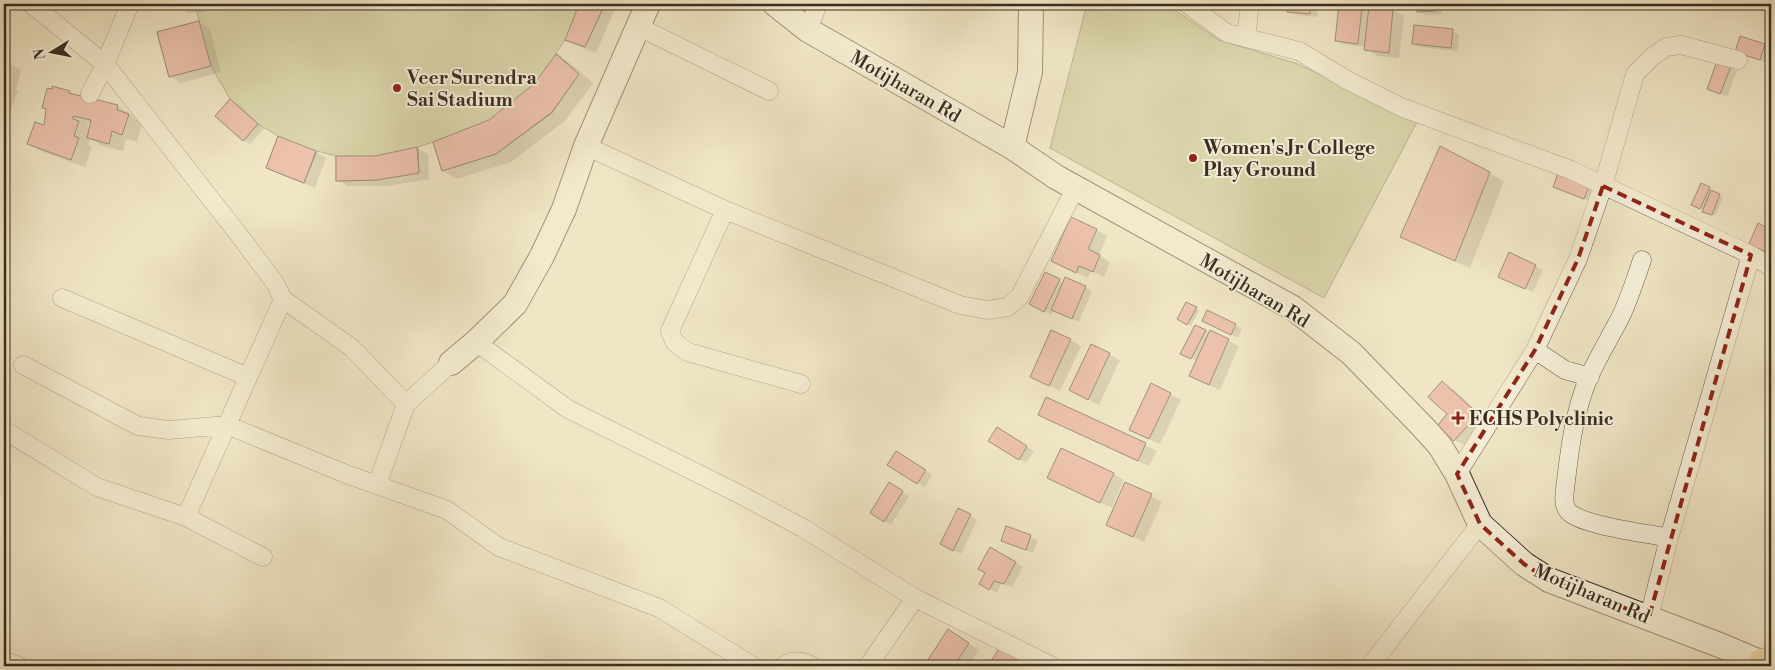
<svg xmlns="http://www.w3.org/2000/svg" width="1775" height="670" font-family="'Libre Bodoni',serif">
<rect width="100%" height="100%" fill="#f0e6c5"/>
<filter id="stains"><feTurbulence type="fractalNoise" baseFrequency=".004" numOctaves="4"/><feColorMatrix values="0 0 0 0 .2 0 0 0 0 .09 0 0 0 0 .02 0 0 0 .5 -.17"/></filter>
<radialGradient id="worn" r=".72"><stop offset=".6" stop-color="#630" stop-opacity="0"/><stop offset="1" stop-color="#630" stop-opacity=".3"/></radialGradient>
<!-- green -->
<path fill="#c1c38f" stroke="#7e7858" d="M180,4H605L585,47L565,40L556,53L579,74L552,113L496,154L442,171L433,142L418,147L419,173L377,180L336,181V156L317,151L304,183L266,168L278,136L258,124L243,141L215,116L230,99L211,66L169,77L157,32L199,21L196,8L180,9Z
M1087,4H1166L1219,40L1298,64L1417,122L1324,298L1050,148Z"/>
<!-- shadow -->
<path fill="#0003" fill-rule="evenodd" d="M181,4H202L203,12L188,13L181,8Z
M580,4H617L596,53L577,45L566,39Z
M1289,4H1318L1317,17L1295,15L1288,11Z
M1418,4H1441L1442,14L1425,15L1418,11Z
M1362,8L1370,13L1393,10L1404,16L1399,58L1377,56L1366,49V47L1343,44L1336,40Z
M199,22L210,29L221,72L181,83L170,76Z
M1452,31L1459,35L1458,51L1420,47L1413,43Z
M1765,45L1771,49L1767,63L1743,55Z
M556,55L570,63L593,83L566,120L511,162L457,179L443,171L435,143L490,121L535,85Z
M4,61L21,70L16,90L18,91L4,126Z
M1730,67L1737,71L1727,97L1708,88Z
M69,92L76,96L118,106L132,115V117L142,123L137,142L126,139L123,151L103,146L90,138L88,145L92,147L85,167L43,152L29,144L45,127ZM88,123L92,124L91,129L87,127Z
M231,100L238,104L264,129L250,144L243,140Z
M279,138L316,152L326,158L315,188L279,174L268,167Z
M417,148L428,154L429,179L388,186H348L338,180L375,157Z
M1489,173L1504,181L1470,268L1416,244L1402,236Z
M1702,185L1712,190L1711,192L1723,197L1715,216L1695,206Z
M1554,186H1597L1591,202Z
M1759,225L1771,231V254L1757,247Z
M1097,230L1107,236L1099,255L1110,262L1104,277L1091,271L1088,278L1063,267Z
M1509,254L1543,270L1533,292L1506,280Z
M1045,274L1064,283L1085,287L1092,291L1079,322L1053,310L1051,315L1037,308Z
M1187,304L1199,310L1191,326L1178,319Z
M1210,324L1235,325L1242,329L1238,338Z
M1196,326L1239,346L1220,390L1202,382L1197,361L1182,353Z
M1070,340L1081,346L1060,391L1042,382Z
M1091,346L1120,360L1099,405L1081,396Z
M1442,383L1453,389L1488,421L1466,446L1455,440L1439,426L1449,414Z
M1170,394L1181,400L1160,444L1142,436Z
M1047,399L1157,451L1149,466L1050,421Z
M1004,433L1034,451L1026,463L990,441Z
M903,457L932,475L925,487L888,465Z
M1114,474L1124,480L1112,508L1060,484Z
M896,488L909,496L891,525L872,512Z
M1151,496L1162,502L1144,542L1108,525Z
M959,509L977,520L961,554L949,548Z
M1007,528L1038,540L1033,553L1002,541Z
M991,549L1023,567L1012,587L1001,584L997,593L981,584L987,574Z
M949,631L979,650L968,666H925Z"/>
<!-- building -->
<path fill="#e6978f" stroke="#3a2d22" d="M180,4H196V8L180,9Z
M579,4H605L585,47L565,40Z
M1288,4H1311L1310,14L1287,12Z
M1339,4L1362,7L1358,44L1335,41Z
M1417,4H1435V11L1417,12Z
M1369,6L1393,9L1389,53L1364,50Z
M199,21L211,66L169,77L157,32Z
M1414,25L1453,29L1451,48L1412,44Z
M1740,36L1765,44L1760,60L1735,52Z
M556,54L579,74L552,112L496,154L442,171L433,142L489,120L534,84Z
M1717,61L1731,66L1720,94L1707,89Z
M52,86L70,91L69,93L118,105L117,110L129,114L122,135L112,131L109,144L87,138L91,120L73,116V119L79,121L74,136L79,138L71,160L27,144L35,122L44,125L46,109L42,108L47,88L52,89Z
M230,99L258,124L243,141L215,116Z
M278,136L316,151L304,183L266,168Z
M1440,146L1490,172L1455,261L1400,237Z
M417,147L419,173L377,180L336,181V156H375Z
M1560,168L1591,180L1584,199L1553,187Z
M1701,183L1710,187L1700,209L1691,205Z
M1711,190L1720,194L1712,215L1702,212Z
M1071,217L1097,229L1088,249L1100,255L1093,272L1079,266L1076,273L1051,261Z
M1758,223L1771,230L1770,254L1749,244Z
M1509,252L1536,265L1525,289L1498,277Z
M1045,272L1060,279L1044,312L1029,304Z
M1065,277L1086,286L1072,319L1051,310Z
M1186,302L1197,307L1187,325L1177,319Z
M1207,310L1236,324L1231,335L1202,321Z
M1195,325L1206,330L1191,359L1180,354Z
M1051,330L1071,339L1049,386L1030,377Z
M1210,330L1229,339L1209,385L1189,376Z
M1091,344L1110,353L1088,400L1069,390Z
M1442,381L1478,414L1454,441L1437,426L1447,414L1428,397Z
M1151,383L1171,393L1149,439L1129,430Z
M1046,397L1146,443L1138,461L1038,415Z
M997,427L1027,446L1019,460L988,441Z
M1061,448L1114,473L1100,503L1047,478Z
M896,451L926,470L917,484L887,465Z
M889,482L903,491L884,522L870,513Z
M1125,482L1152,494L1133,537L1106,525Z
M958,508L971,514L953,551L940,544Z
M1006,526L1031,535L1026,550L1001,541Z
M990,547L1016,562L1004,584L994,581L989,590L979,584L985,573L978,569Z
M948,629L969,643L954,666H924Z
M1000,647L1031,666H988Z"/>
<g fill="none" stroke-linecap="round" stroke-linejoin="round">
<!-- street casing -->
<g stroke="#685b4b" stroke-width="19">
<path id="street" d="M31,4L105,64L239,235L275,283L283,299L352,348L406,404
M1187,4L1227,33L1299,51L1347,80L1401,107L1571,170L1751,255L1771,267
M639,27L769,91
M808,30L818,4
M1246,38L1250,4
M90,94L105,64L130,4
M586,146L725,210L960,305L987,310L1008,307L1020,296L1076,187
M725,210L670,331L675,343L688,352L801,384
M1642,260C1635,280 1629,301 1619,320C1609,339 1598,357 1589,377C1575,409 1570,446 1566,481C1565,491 1561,506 1570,513C1586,526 1646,533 1669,538
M62,298L248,377
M476,342L568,409L741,495L803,528L915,598L1052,666
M1535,350L1565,370L1590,377
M23,365L138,426L169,430L227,425L346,474L447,510L499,547L659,608L753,666
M4,430L97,487L186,517L263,557
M1457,474L1535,350L1578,259L1603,186L1635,74L1652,57L1666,47L1681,45L1738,60
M377,485L406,404L451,363
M186,517L283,299
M1649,617L1669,538L1751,255
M4,661L19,666
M783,666C793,659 802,660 812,666
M868,666L915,598
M1370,666L1480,524"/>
</g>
<!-- secondary casing -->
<g stroke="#3a2d22" stroke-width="26">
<path id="secondary" d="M775,4L808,30L1012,147L1056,177L1293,308L1351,353L1423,427L1440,446L1457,474L1480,524L1524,564L1549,580L1722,646L1762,663
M1012,147L1030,72L1031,4
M451,363L476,342L515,304L542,256L564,209L586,146L648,4"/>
</g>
<!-- primary casing -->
<g stroke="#3a2d22" stroke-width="29">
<path id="primary" d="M1761,666L1762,663L1771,661"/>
</g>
<!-- street -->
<use href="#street" stroke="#f5efd9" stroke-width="18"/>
<!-- secondary -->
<use href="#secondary" stroke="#f5efd9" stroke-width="24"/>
<!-- primary -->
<use href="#primary" stroke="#e8c382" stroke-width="28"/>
</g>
<!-- marked area -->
<path d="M0 0H1775V670H0ZM1603,186L1751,255L1649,617L1549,580L1524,564L1480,524L1457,474L1535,350L1578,259Z" fill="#f0e6c5" fill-opacity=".55" fill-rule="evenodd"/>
<path fill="none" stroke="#8f2418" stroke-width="4" stroke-dasharray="10 6" stroke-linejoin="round" d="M1603,186L1751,255L1649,617L1549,580L1524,564L1480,524L1457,474L1535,350L1578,259Z"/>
<!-- markers -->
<g fill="#8f2418" stroke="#f5efd9" stroke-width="2">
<circle cx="397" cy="88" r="5"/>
<circle cx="1193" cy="158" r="5"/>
<path d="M1455.5 410.5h5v5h5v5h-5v5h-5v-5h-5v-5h5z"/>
</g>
<g text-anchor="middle" stroke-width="4" stroke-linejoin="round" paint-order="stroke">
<!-- poi labels -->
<g font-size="19" font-weight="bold" fill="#3a2d22" stroke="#f5efd9" text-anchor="start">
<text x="407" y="84">Veer Surendra<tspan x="407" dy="22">Sai Stadium</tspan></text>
<text x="1203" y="154">Women's Jr College<tspan x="1203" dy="22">Play Ground</tspan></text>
<text x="1469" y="425">ECHS Polyclinic</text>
</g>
<!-- street labels -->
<g font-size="19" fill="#3a2d22" stroke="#f5efd9">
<text transform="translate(906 86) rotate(30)" y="7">Motijharan Rd</text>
<text transform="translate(1255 290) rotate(31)" y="7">Motijharan Rd</text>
<text transform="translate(1592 593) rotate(23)" y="7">Motijharan Rd</text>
</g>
</g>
<!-- margin -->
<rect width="1775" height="670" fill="none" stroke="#f0e6c5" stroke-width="20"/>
<rect x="5" y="5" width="1765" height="660" fill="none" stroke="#3a2d22" stroke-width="2.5"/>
<rect x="10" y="10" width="1755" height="650" fill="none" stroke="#3a2d22"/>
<!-- north arrow -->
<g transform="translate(52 52) rotate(260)" stroke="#f5efd9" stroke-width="4" paint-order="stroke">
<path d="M0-4L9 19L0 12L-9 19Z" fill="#3a2d22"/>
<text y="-8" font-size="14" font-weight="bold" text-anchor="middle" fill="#3a2d22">N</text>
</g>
<rect width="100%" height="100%" filter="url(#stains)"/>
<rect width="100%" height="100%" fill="url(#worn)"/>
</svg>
